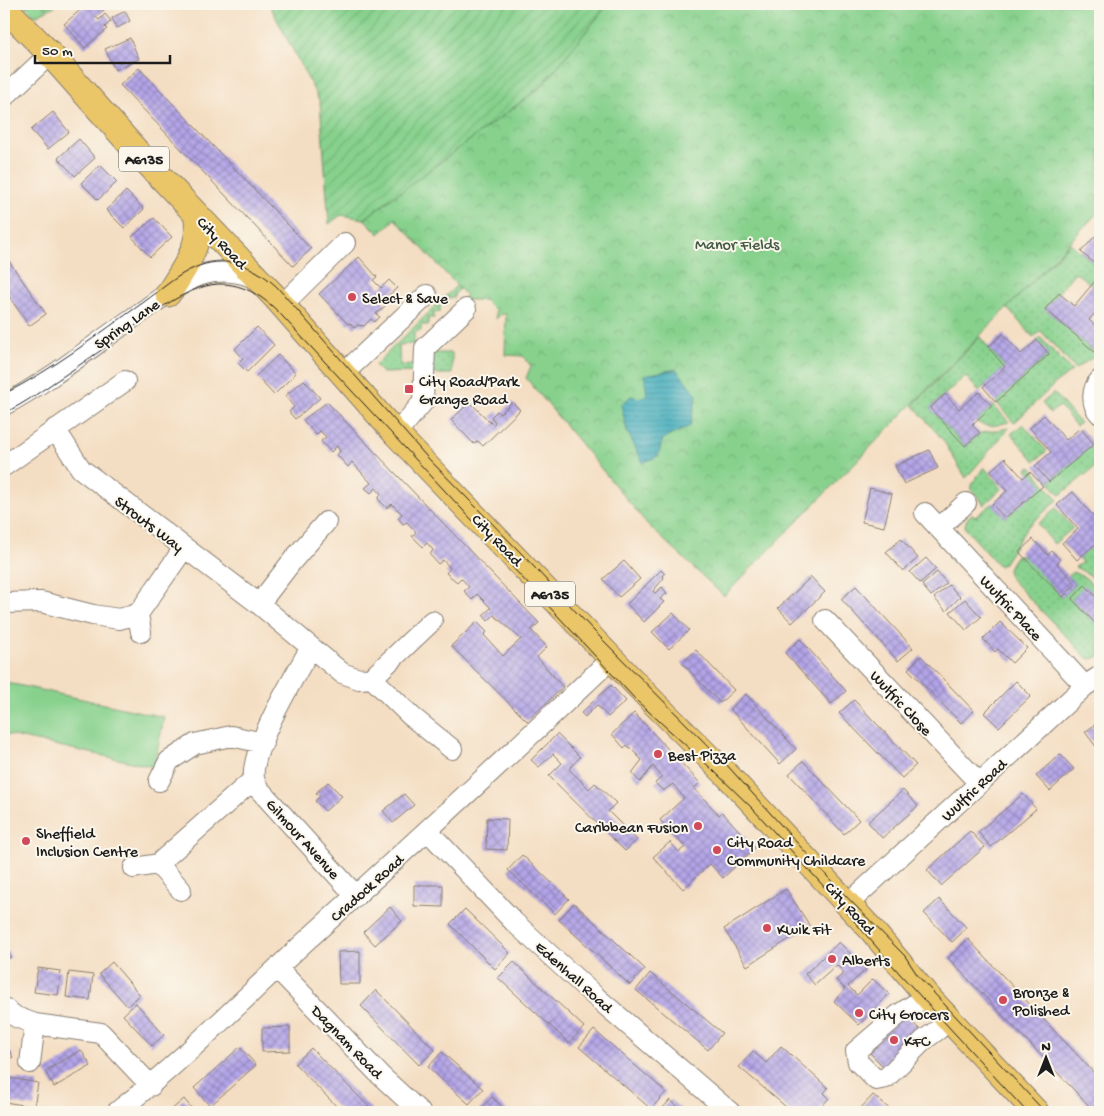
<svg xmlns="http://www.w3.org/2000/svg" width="1104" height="1116" font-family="'Gochi Hand',sans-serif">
<defs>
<pattern id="grass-dots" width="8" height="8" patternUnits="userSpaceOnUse" patternTransform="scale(1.25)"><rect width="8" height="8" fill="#87d18d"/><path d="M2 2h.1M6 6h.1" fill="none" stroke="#74b379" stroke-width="1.8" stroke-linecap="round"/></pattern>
<pattern id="cemetery-stones" width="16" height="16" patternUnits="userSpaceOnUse" patternTransform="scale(1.25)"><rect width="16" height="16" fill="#87d18d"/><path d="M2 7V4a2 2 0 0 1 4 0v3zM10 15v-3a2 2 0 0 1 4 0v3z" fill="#74b379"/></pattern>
<pattern id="park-crowns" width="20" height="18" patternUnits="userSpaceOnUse" patternTransform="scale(1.25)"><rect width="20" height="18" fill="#87d18d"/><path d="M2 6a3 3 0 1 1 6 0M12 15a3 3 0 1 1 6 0" fill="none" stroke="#74b379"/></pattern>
<pattern id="garden-furrows" width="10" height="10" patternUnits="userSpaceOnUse" patternTransform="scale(1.25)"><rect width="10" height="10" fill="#87d18d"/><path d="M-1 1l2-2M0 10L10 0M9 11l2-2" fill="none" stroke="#74b379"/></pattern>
<pattern id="water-rules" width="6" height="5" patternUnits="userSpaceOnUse" patternTransform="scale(1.25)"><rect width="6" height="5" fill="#3dabbb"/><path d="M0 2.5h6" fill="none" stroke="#328a97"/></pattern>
<pattern id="building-cross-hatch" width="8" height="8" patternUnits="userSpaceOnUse" patternTransform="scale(1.25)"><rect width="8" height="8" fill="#b3a4e8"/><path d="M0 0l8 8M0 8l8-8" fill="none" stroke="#9185bb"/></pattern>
</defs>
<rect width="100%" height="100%" fill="#fbf7ec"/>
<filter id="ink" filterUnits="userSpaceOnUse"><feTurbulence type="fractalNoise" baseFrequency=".02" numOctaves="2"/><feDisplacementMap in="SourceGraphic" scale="10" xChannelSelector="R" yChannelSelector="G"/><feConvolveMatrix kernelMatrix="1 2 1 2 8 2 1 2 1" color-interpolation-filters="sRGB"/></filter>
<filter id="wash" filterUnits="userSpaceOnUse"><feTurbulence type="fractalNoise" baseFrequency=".0096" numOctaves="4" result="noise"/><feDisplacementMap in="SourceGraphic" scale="20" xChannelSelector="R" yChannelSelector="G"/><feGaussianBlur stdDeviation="1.12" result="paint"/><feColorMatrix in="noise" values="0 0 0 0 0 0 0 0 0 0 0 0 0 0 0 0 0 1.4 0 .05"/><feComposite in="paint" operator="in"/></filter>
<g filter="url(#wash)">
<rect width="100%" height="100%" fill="#f4dec3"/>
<!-- grass -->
<path fill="url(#grass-dots)" stroke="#527654" d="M1070,243L1100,268V275L1092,285L1075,272L1045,309L1097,354L1100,351V356L1092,358L1075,369L1041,331L1033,337L1007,308Z
M457,285L460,288L454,295V298H447V304L440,305V312H434V318H428V325H421V331L414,332V344L399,345L400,365H413L415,367V372L382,373L375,365Z
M980,337L1005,367L979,391L965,376L930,408L965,446L980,433L1009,428L966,478L943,440L913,405Z
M1040,337L1072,371L1056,383L1014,423L996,402L1049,354L1037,340Z
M431,353H452V374H431Z
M1054,393L1080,423L1076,426L1060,406L1050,413L1042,403Z
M992,404L1009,422C996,425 986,430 976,421L992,407Z
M1023,424L1047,451L1035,461L1011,434Z
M1094,444L1100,451V463L1060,495L1049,482Z
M1030,466L1058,500L1028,526L1003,564L999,566L965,528C965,522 967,517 972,514L975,517L992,504L1005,518L1042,486L1027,469Z
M984,467L1002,488L984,505L971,488V485Z
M1056,508L1073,528L1054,544L1038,524Z
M1100,540V584L1099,585L1088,574L1075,567L1082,563L1079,558Z
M1017,555L1025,557L1062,597L1076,584L1068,576L1073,572L1086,578L1097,590L1093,593L1085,586L1072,599L1100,628V656L1092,659L1087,658L1009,577L1008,568Z"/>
<!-- cemetery -->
<path fill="url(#cemetery-stones)" stroke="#527654" d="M23,4H59L35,16Z"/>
<!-- park -->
<path fill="url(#park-crowns)" stroke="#527654" d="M608,4H1100V210L1007,308L724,596L648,525L526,378L531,366L523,356L505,355L506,314H501L496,319L495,311L484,300H465V294L395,219L379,234L364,219L541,87Z"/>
<!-- garden -->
<path fill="url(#garden-furrows)" stroke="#527654" d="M269,4H608L541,87L364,219L341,215L329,224L320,102Z"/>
<!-- pitch -->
<path fill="#87d18d" stroke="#527654" d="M4,682L164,717L154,767L4,734Z"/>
<!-- water -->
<path fill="url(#water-rules)" stroke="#2c646c" d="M676,369L697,395L690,426L663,439L658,456L643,463L627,431L621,405L631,396L640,398L647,395L644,375Z"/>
<g id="blocks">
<!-- building -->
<path fill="url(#building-cross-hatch)" d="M87,4H101L105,9L96,17L99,20L105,14L111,21L105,27L107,29L85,48L64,24Z
M125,11L130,21L117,28L112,18Z
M130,38L139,59L115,70L105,49Z
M139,68L311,249L293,266L120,85Z
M53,112L69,132L48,149L31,130Z
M79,139L95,158L75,176L58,158Z
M100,165L117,182L98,200L81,183Z
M126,191L144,209L124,228L106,210Z
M154,218L172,237L150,257L132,237Z
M1095,236L1100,241V268L1081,252Z
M4,254L46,314L29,326L4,289Z
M359,257L377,277L373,280L381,288L389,280L397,288L383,300L385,306L376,314L380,317L374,322L371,319L364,326L358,325L354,328L350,323L348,324L319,294Z
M1100,275V307L1089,320L1100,329V351L1097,354L1045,309L1059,293L1074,306Z
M257,327L274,345L247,372L238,363L243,358L235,349Z
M1003,334L1021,354L1037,340L1049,354L996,402L983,387L1005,367L988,347Z
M278,355L296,373L274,395L256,376Z
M304,380L320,398L295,419L289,412L294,407L285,396Z
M979,392L992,406L972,425L980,433L965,446L930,408L945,394L959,409Z
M327,402L539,623L531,630L547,647L537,657L563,687L527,721L451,646L477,622L487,632L484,635L503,656L521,639L494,615L488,621L483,615L491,608L477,594L472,600L464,591L469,587L461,578L457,582L446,573L450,568L443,560L438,564L430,555L433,550L427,543L423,547L412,536L416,532L407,522L403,524L398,518L402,514L392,504L387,508L378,499L381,494L376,488L371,493L365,488L371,483L352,462L348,467L337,455L340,451L337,446L331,452L321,441L326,437L320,431L316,435L303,420Z
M470,402L493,425L495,422L491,417L497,411L500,414L512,402L520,410L483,446L478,441L474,444L451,420Z
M1044,415L1066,440L1080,428L1094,444L1049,482L1035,466L1051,452L1030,428Z
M929,450L938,468L904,484L895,466Z
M1005,458L1023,478L1030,472L1043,486L1005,518L992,504L1007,491L990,471Z
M870,488L892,494L884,527L862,522Z
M1073,492L1094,517L1100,511V540L1077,560L1062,543L1078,529L1057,505Z
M901,539L918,558L903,571L886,552Z
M1033,539L1048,555L1052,551L1060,560L1057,564L1076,584L1063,597L1019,552Z
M926,558L936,569L920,583L910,572Z
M624,561L640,579L619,597L603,579Z
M661,570L665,574L663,576L664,578L653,591L655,593L662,587L667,593L660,599L664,602L644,622L627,604Z
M937,572L947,583L931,596L922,585Z
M811,577L825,592L792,623L778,608Z
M949,585L960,597L946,611L934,598Z
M1085,585L1100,601V628L1072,599Z
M856,586L913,648L898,661L841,599Z
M965,599L981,617L966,630L950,612Z
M673,613L689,630L669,649L652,632Z
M1000,622L1027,648L1012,663L998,649L995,652L983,639Z
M800,639L846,691L831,704L785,653Z
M696,650L734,690L720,703L682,663Z
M921,656L974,711L961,723L908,669Z
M1016,681L1031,696L999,727L984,713Z
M611,685L626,701L608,717L597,705L585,717L581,713Z
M746,694L796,749L780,764L730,709Z
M854,700L916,765L902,778L839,713Z
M634,713L700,783L694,788L719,815L722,812L755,848L723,878L710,864L683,889L653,857L670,842L679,852L685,847L660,820L684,798L673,784L663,791L655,783L662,777L653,766L640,782L632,773L642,760L627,745L624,748L612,734Z
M1100,721V745L1097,748L1085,732Z
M557,734L580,757L569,769L589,789L595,783L616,803L608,811L637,840L625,851L549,776L562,763L553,754L539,767L531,760Z
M1060,754L1074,769L1050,791L1036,776Z
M803,761L859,820L844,834L789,774Z
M328,782L342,796L325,811L315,801L320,796L316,793Z
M903,790L918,806L882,838L868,822Z
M404,794L414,805L393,823L383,811Z
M1023,794L1036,809L991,847L978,832Z
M487,818L508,819L507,850L486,849Z
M970,831L985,847L941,886L927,870Z
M522,855L569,899L555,914L508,870Z
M414,885H443V907L414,906Z
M786,889L810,926L747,966L724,929Z
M939,899L967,928L952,942L924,913Z
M574,903L645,969L630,985L559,920Z
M390,907L402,921L375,945L363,932Z
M465,909L510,953L495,969L450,924Z
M968,939L1100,1079V1112H1095L948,958Z
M839,942L866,970L848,986L857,995L873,979L889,994L859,1025L834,1001L845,989L836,980L844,973L837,965L815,985L805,974Z
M4,946L11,957L4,961Z
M360,951V984H339L338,952Z
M112,962L140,995L127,1006L99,974Z
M514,962L584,1027L569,1043L498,978Z
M38,968L61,971L58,995L34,992Z
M69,972L93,975L90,1000L66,997Z
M650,973L722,1033L708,1050L636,990Z
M376,990L435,1050L419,1065L361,1006Z
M136,1003L164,1035L152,1046L123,1015Z
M904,1013L921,1031L884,1067L867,1050Z
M290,1027V1051L262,1052V1028Z
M594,1030L666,1092L651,1109L579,1047Z
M4,1041L13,1057L4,1062Z
M781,1046L828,1088L824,1093L829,1098L817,1112H792L739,1067L753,1051L766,1063Z
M240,1047L256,1065L210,1106L194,1088Z
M311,1048L371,1109L368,1112H342L295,1064Z
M81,1050L91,1066L54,1087L45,1071Z
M442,1052L483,1089L469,1104L428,1067Z
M10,1078L38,1083L34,1107L5,1102Z
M873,1095L893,1112H857Z
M492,1097L502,1106L509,1112H478Z
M184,1099L195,1112H168L170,1111Z
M670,1100L682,1110L684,1112H659Z"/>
</g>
</g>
<g filter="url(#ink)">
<use href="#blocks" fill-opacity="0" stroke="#887d70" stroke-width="1"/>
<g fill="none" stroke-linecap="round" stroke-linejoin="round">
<!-- minor casing -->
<g stroke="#887d70" stroke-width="22">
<path id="minor" d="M4,97L50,54
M282,305L345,243
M343,374L427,295
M1100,380C1091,389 1091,405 1100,414
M4,405C53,379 97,342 143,311C161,298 180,283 201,275C219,269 240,271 257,279
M55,429L81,469L259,604L342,673L359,679L372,678L432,621
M396,434L423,402L425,348L466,309
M4,466L125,381
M925,513L1085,686
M939,528L966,503
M4,603L41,602L93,615L119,619L138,614L184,548
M259,604L293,560L326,522
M138,614L141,632
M825,620L979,783
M311,647C296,674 250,749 254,778C254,781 257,785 258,788L356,896
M372,678L411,716L452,749
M159,781L169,761L195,744L231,736L263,743
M428,831L514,922L596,997L730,1112
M158,864L181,890
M134,868L158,864L254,779
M848,904L1085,686L1100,676
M277,968L380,1075L420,1112
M927,996L898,1015L856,1051L858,1062L876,1080L886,1078L924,1040L939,1029
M4,1008L16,1017L35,1024L101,1033L151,1086
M30,1063L35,1024
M117,1112C185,1059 244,998 307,940C409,847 512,754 612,658"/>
</g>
<!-- major casing -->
<g stroke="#887d70" stroke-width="27">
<path id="major" d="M4,7L50,54L139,154L276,298L396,434L655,704L726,774L870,928L927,996L1036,1112
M168,294C179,277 194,256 197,236C198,229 197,222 197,215"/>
</g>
<!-- minor -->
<use href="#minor" stroke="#fff" stroke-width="20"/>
<!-- major -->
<use href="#major" stroke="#ebc669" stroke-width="25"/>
<!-- tram -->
<path stroke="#1c1c1c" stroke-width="1" d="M4,394C54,369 98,334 144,302C162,289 182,270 205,264C233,257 257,268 277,287L426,456L521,553L593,630L725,763L836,886L905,956L918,976L1045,1112
M4,413C26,403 45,388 65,375C82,363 99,352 116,340C142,321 185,286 218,284C245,283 267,299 284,318L473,521L515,570L610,672L636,700L714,771L754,810L828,891L900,974L1027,1112"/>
</g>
</g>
<!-- markers -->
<g fill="#d1495b" stroke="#fbf7ec" stroke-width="2">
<circle cx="352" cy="297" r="5"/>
<rect x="404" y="384" width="10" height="10" rx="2.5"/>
<circle cx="658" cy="754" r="5"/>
<circle cx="698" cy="826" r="5"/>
<circle cx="26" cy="841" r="5"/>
<circle cx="717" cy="850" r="5"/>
<circle cx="767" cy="928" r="5"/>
<circle cx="832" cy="959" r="5"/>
<circle cx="1003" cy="1000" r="5"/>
<circle cx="859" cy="1013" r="5"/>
<circle cx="894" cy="1040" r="5"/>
</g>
<g text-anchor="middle" stroke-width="4" stroke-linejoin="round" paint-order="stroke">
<!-- shield labels -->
<g fill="#fbf7ec" stroke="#5f5e5a" stroke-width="1">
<rect x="119" y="146.5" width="50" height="25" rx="4"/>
<rect x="525" y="581.5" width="50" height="25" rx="4"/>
</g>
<g font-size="15" font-weight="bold" fill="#1c1c1c">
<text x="144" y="164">A6135</text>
<text x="550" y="599">A6135</text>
</g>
<!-- street labels -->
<g font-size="16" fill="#1c1c1c" stroke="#fbf7ec">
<text transform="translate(223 242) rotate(47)" y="6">City Road</text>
<text transform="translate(126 323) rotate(-35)" y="6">Spring Lane</text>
<text transform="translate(150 523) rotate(37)" y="6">Strouts Way</text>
<text transform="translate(498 539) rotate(46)" y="6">City Road</text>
<text transform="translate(1012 607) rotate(47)" y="6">Wulfric Place</text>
<text transform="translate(902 702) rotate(47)" y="6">Wulfric Close</text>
<text transform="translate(973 789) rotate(-43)" y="6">Wulfric Road</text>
<text transform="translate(304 838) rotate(48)" y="6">Gilmour Avenue</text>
<text transform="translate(366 887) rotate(-42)" y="6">Cradock Road</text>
<text transform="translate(851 907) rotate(47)" y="6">City Road</text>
<text transform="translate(575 976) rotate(42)" y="6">Edenhall Road</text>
<text transform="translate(348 1041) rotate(46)" y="6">Dagnam Road</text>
</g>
<!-- park labels -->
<g font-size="16" fill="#415b44" stroke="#fbf7ec">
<text x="737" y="249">Manor Fields</text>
</g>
<!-- poi labels -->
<g font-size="16" fill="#1c1c1c" stroke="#fbf7ec" text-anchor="start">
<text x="362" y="303">Select &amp; Save</text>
<text x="419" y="386">City Road/Park<tspan x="419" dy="18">Grange Road</tspan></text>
<text x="668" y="760">Best Pizza</text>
<text x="688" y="832" text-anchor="end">Caribbean Fusion</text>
<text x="36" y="838">Sheffield<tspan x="36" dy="18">Inclusion Centre</tspan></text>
<text x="727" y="847">City Road<tspan x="727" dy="18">Community Childcare</tspan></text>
<text x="777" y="934">Kwik Fit</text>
<text x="842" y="965">Alberts</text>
<text x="1013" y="997">Bronze &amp;<tspan x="1013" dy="18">Polished</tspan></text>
<text x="869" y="1019">City Grocers</text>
<text x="904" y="1046">KFC</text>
</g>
</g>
<!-- margin -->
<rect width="1104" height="1116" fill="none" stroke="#fbf7ec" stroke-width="20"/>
<!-- north arrow -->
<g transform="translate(1046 1058)" stroke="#fbf7ec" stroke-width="4" paint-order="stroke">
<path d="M0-4L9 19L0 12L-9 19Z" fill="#1c1c1c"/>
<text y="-8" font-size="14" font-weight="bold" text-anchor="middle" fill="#1c1c1c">N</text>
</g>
<!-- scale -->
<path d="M35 55v8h135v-8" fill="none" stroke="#1c1c1c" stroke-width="2.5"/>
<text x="42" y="55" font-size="15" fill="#1c1c1c" stroke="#fbf7ec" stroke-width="4" paint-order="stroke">50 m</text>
</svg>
